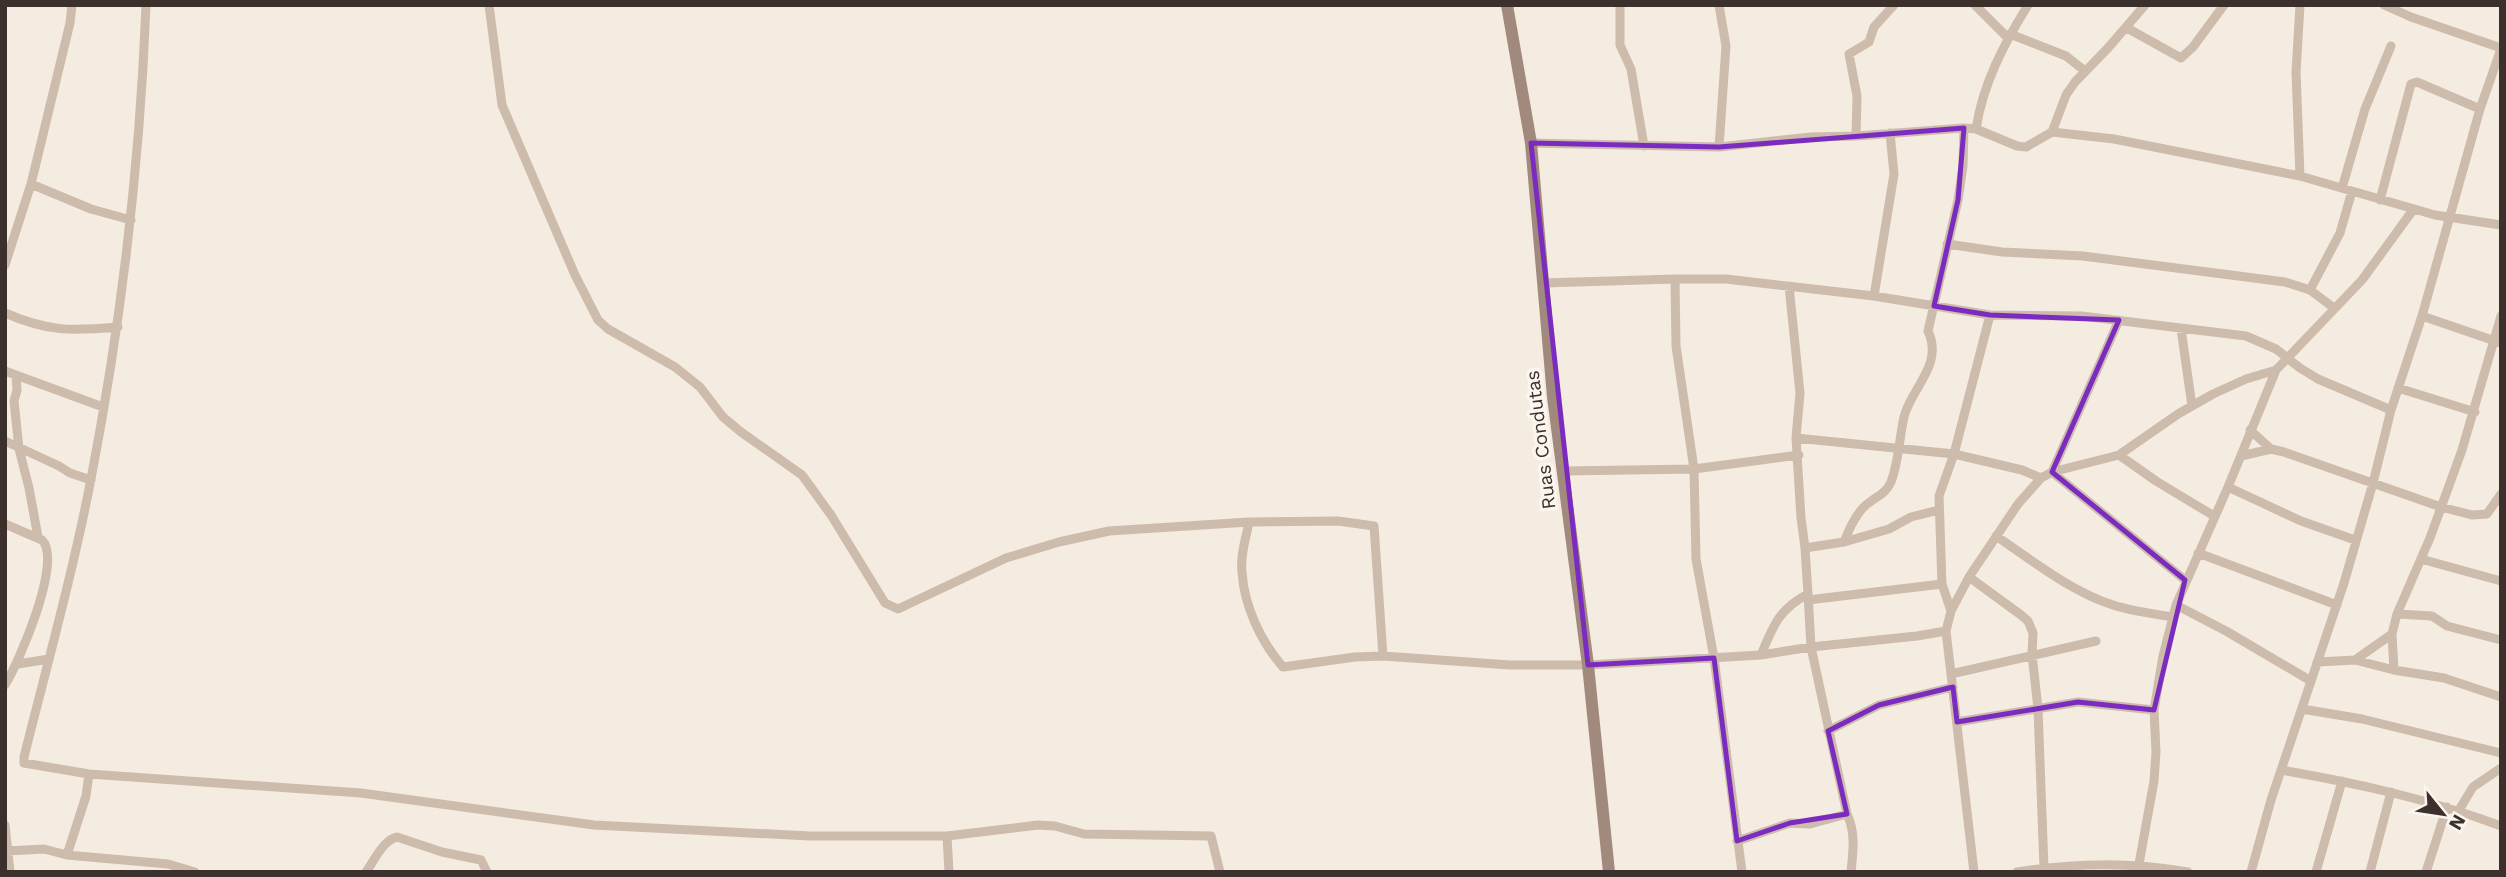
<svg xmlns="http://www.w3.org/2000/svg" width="2506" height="877" font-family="'Work Sans',sans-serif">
<rect width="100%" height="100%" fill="#f4ebe1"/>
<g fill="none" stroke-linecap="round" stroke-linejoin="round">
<!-- street -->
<path stroke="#cdbbac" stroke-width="9" d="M146,5C140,164 121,323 91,479C73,572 47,665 24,757V763L89,774L361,793L594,825L810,836H947L1038,825L1055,826L1084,834L1211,836L1220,872
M489,5L502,105L575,275L598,320L608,329L675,367L700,387L723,417L741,432L802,475L831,515L885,603L898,609L1006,558L1059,542L1109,531L1249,522L1338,521L1374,526L1383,656L1510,665H1588L1761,655L1811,647L1917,636L1946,631L1951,611L1969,577L2018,504L2041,478L2052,472L2119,455L2178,414L2213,394L2246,379L2276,370L2362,280L2413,210
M1620,5V45L1631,69L1644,146
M1975,5L2008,38
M2300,5L2296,72L2300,176
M2384,5L2411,17L2501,48
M2127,28L2181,58L2193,47L2224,5
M2010,34L2066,56L2085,71
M1976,129C1983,83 2004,44 2028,5
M2052,132L2066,95L2075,82L2108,48L2145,5
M1856,136L1857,96L1849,54L1869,42L1874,27L1894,5
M1531,143L1719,147L1811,137L1856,136L1964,128L1976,129L2017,146L2026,147L2052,132L2114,139L2300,176L2435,215L2501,225
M1719,147L1726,46L1719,5
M31,184L91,209L131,220
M2342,188L2365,109L2391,46
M2380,200L2411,84L2417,82L2480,109
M1947,244L2002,252L2083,256L2285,282L2310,290L2334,308
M5,265L31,184L70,23L72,5
M1675,279H1726L1874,296L1990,315L2082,316L2246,336L2276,349L2300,368L2318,379L2391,410
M1543,283L1675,279L1676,346L1694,469L1696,559L1714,658L1742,872
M1789,286L1800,393L1796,438L1801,518L1805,548
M2310,290L2340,233L2352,191
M1874,296L1894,174L1890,133
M5,313C49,332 71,331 118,327
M2422,316L2501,343
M2119,320L2052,472L2185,580
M2181,329L2192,406
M5,371L103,407
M16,377L17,390L14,401L19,449L29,488L38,537
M2398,388L2475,412
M2250,430L2271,449
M1796,438L1954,454L2022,470L2041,478
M5,441L59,466L70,473L91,480
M2119,455L2156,481L2214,516
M2241,456L2271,449L2284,452L2441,507L2472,515L2487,514L2501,494
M1564,471L1694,469L1799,455
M2228,487L2301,521L2355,540
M1249,522C1246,538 1240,555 1242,572C1244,606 1261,642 1283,667L1355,657L1383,656
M5,524L42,540C63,561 19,662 5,685
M1996,536C2033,561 2070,591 2113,605C2132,611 2153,614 2173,617
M1844,542L1889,529L1911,517L1939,510
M2198,553L2337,605
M2421,559L2501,581
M1969,577L2021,615L2028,621L2033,633L2032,654L2038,709L2044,868
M1808,594L1811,647L1847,814C1856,833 1853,852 1851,872
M1808,600L1942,584
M2176,605L2226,631L2311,681
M1951,611L1942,584L1939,496L1954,454L1990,315
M2397,614L2432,616L2447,626L2501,640
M1946,631L1974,872
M1761,655C1773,626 1779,609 1808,594L1805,548L1844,542C1849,529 1857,510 1870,502C1879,495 1886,493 1891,482C1899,461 1899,439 1904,417C1911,388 1944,365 1928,331L1958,200L1963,166L1964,128
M2355,660L2392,634
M2317,662L2355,660L2394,670L2444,678L2501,697
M18,664L49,659
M2394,670L2392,634L2397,614L2430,538L2462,450L2501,316
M1951,674L2096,641
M2302,709L2362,719L2501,753
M1957,722L2078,702L2154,710
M1828,731L1879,705L1953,687
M2281,770C2356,783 2429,799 2501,826
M2459,810L2473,787L2501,768
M5,825L10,872
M947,836L949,872
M1737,841L1790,823L1810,824L1847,814
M7,851L44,849L67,855L168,864L195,872
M67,855L86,796L89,774
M2139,864L2154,781L2156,752L2154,710L2163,656L2176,605L2228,487L2276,370
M366,872C374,861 383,840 397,837L442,852L481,860L487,872
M2017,872C2076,863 2129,862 2188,872
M2251,872L2271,800L2344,583L2373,483L2391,410L2422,316L2480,109L2501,49
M2316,872L2342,781
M2370,872L2391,792
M2426,872L2447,807"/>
<!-- secondary -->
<path stroke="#a18a7d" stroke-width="12" d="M1507,5L1531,143L1553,397L1588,665L1609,872"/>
</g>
<!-- marked area -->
<path fill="none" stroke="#7b2cbf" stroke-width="5" stroke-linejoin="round" d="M1964,128L1958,200L1934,306L1990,315L2119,320L2052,472L2185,580L2154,710L2078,702L1957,722L1953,687L1879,705L1828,731L1847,814L1790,823L1737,841L1714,658L1588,665L1531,143L1719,147Z"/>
<g text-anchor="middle" stroke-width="7" stroke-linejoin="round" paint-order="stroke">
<!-- street labels -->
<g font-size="19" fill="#3b302b" stroke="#fbf5ee">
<text transform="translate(1540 440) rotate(-97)" y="7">Ruas Condutas</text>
</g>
</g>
<!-- border -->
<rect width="2506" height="877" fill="none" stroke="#3b302b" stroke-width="14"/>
<!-- north arrow -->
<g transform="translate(2443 814) rotate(120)" stroke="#fbf5ee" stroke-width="5" paint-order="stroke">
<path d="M0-5L12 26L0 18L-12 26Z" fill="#3b302b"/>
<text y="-10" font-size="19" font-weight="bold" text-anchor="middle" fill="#3b302b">N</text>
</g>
</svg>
